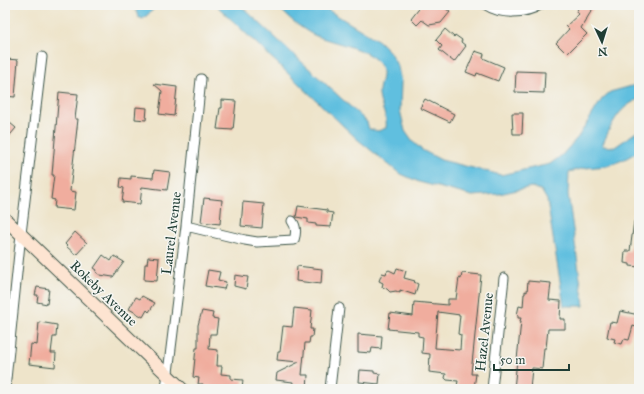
<svg xmlns="http://www.w3.org/2000/svg" width="644" height="394" font-family="'IM FELL Great Primer',serif">
<rect width="100%" height="100%" fill="#f6f6f2"/>
<filter id="ink" filterUnits="userSpaceOnUse"><feTurbulence type="fractalNoise" baseFrequency=".025" numOctaves="2"/><feDisplacementMap in="SourceGraphic" scale="8" xChannelSelector="R" yChannelSelector="G"/><feConvolveMatrix kernelMatrix="1 2 1 2 8 2 1 2 1" color-interpolation-filters="sRGB"/></filter>
<filter id="wash" filterUnits="userSpaceOnUse"><feTurbulence type="fractalNoise" baseFrequency=".012" numOctaves="4" result="noise"/><feDisplacementMap in="SourceGraphic" scale="16" xChannelSelector="R" yChannelSelector="G"/><feGaussianBlur stdDeviation="0.9" result="paint"/><feColorMatrix in="noise" values="0 0 0 0 0 0 0 0 0 0 0 0 0 0 0 0 0 1.4 0 .05"/><feComposite in="paint" operator="in"/></filter>
<g filter="url(#wash)">
<rect width="100%" height="100%" fill="#eee4ca"/>
<!-- water -->
<path fill="#61bfdf" stroke="#407e8a" d="M138,5H158L143,19L138,17L136,11Z
M216,5H240L367,122L369,129L378,131L386,128C388,117 380,106 379,95C378,87 383,79 382,71C380,49 329,43 312,34C299,27 286,16 277,5H321L323,7L379,41L389,51L398,67L401,82L400,110L405,131L412,141L422,150L441,160L501,175L550,164L562,155L578,137L602,99L610,92L639,84V99C617,108 611,126 602,146L615,147L639,130V151L623,160L607,166L585,168L569,172L568,194L584,306H564L547,200L541,190L531,187L499,194L472,196L419,182L399,173L357,139Z"/>
<g id="blocks">
<!-- building -->
<path fill="#f0ad9e" fill-rule="evenodd" d="M422,5H441L450,12L441,23L429,25L422,20L417,25L411,19Z
M580,5H595L581,28L587,34L567,54L556,43L569,29L566,26L579,14L576,12Z
M445,29L454,37L455,35L462,40L461,42L466,46L454,62L439,50L442,46L436,40Z
M475,51L484,54L483,58L504,67L498,81L477,73L476,76L466,72Z
M7,59L18,60L15,97L5,96V72Z
M516,71L545,72L544,93L515,92Z
M154,84L177,87L174,116L159,114L162,91Z
M59,92L78,94L75,119H78L70,191L76,192L74,210L54,208L55,200L51,199L54,175H52Z
M425,99L454,114L450,122L420,108Z
M222,100L236,101L233,130L217,129L220,108H222Z
M136,107L147,108L146,120L135,119Z
M512,113H523L522,134H513Z
M10,123L16,128L5,141V129Z
M154,170L170,172L167,190L142,187L140,204L122,202L124,188L120,187L121,178L131,179V176L153,178Z
M204,198L222,200L220,224L201,222Z
M243,202L264,204L262,228L241,226Z
M298,206L327,210V212L333,213L331,227L316,226V224L308,223V219L296,217Z
M634,221H639V267L630,266V264L624,263L625,251H630Z
M75,232L87,243L76,255L66,246H67L65,244Z
M103,255L111,261L114,256L124,262L113,277L100,275L96,272L97,270L94,268Z
M148,257L159,258L157,281L144,280L145,264H147Z
M297,266L322,269L321,284L296,281Z
M397,268L406,271L404,278L415,281L414,282L418,284L415,295L400,290V293L396,291L390,292L387,289L382,287L383,283L379,281L382,273L386,274L387,271L389,270L395,273Z
M208,270L220,272L218,280L226,282L224,289L205,286Z
M462,273L481,275L471,374H476L474,388L457,386L458,381L447,380L445,378L446,374L429,372L430,354L422,353L423,337L418,336V332L388,329L390,313L413,316L414,302L448,305V299H456L459,278L461,279ZM438,312L460,315L458,334L461,335L460,350L435,348Z
M235,275L248,277L246,289L234,286Z
M528,281L551,283L549,300L561,301L560,319H565V329H548L546,348H544L542,369L532,368L530,389H514L521,321H520L521,318H518V315H517L519,306L523,307L524,294H525V291L527,292Z
M37,287L49,289L47,304L37,302L38,295H35Z
M142,296L155,303L149,312L147,310L143,317L129,309L136,297L140,299Z
M294,308L312,310L310,329H313L312,337H310L309,343H305L302,375H308L307,389H292L293,382L276,380L277,373L299,362L277,360L278,352H280L283,326L292,327Z
M202,311L213,313L212,318L218,319L216,334H210L209,349L218,350L217,366H222L221,374L231,375V379L243,380L242,389H224L225,388L203,386V384H198L199,378L193,377L196,348H198V325Z
M620,311L639,315V328L633,326L629,340L624,339L622,344L614,342L615,339L607,337L610,322L617,323Z
M39,322L57,325L56,337H53L51,353H56L55,367L29,364L31,344L37,345Z
M358,334L382,336L381,349L372,348L371,353L358,352Z
M360,370L374,371V373L380,374L379,384L359,382Z"/>
</g>
</g>
<g filter="url(#ink)">
<use href="#blocks" fill-opacity="0" stroke="#3e564a" stroke-width="1"/>
<g fill="none" stroke-linecap="round" stroke-linejoin="round">
<!-- street casing -->
<g stroke="#3e564a" stroke-width="11">
<path id="street" d="M486,5C501,15 525,14 540,5
M186,226L245,240L257,242L294,240C296,234 297,227 292,221
M5,389L21,234L42,57
M166,389L186,226L201,79
M330,389L339,308
M492,389L504,278"/>
</g>
<!-- secondary casing -->
<g stroke="#3e564a" stroke-width="14">
<path id="secondary" d="M5,219L182,389"/>
</g>
<!-- street -->
<use href="#street" stroke="#fff" stroke-width="9"/>
<!-- secondary -->
<use href="#secondary" stroke="#fde4d1" stroke-width="12"/>
</g>
</g>
<g text-anchor="middle" stroke-width="3" stroke-linejoin="round" paint-order="stroke">
<!-- street labels -->
<g font-size="14" fill="#1f3d34" stroke="#f6f6f2">
<text transform="translate(171 233) rotate(-83)" y="5">Laurel Avenue</text>
<text transform="translate(104 293) rotate(44)" y="5">Rokeby Avenue</text>
<text transform="translate(484 332) rotate(-84)" y="5">Hazel Avenue</text>
</g>
</g>
<!-- margin -->
<rect width="644" height="394" fill="none" stroke="#f6f6f2" stroke-width="20"/>
<!-- north arrow -->
<g transform="translate(602 42) rotate(176)" stroke="#f6f6f2" stroke-width="3" paint-order="stroke">
<path d="M0-3L7 15L0 10L-7 15Z" fill="#1f3d34"/>
<text y="-6" font-size="11" font-weight="bold" text-anchor="middle" fill="#1f3d34">N</text>
</g>
<!-- scale -->
<path d="M494 364v6h75v-6" fill="none" stroke="#1f3d34" stroke-width="2"/>
<text x="500" y="364" font-size="12" fill="#1f3d34" stroke="#f6f6f2" stroke-width="3" paint-order="stroke">50 m</text>
</svg>
